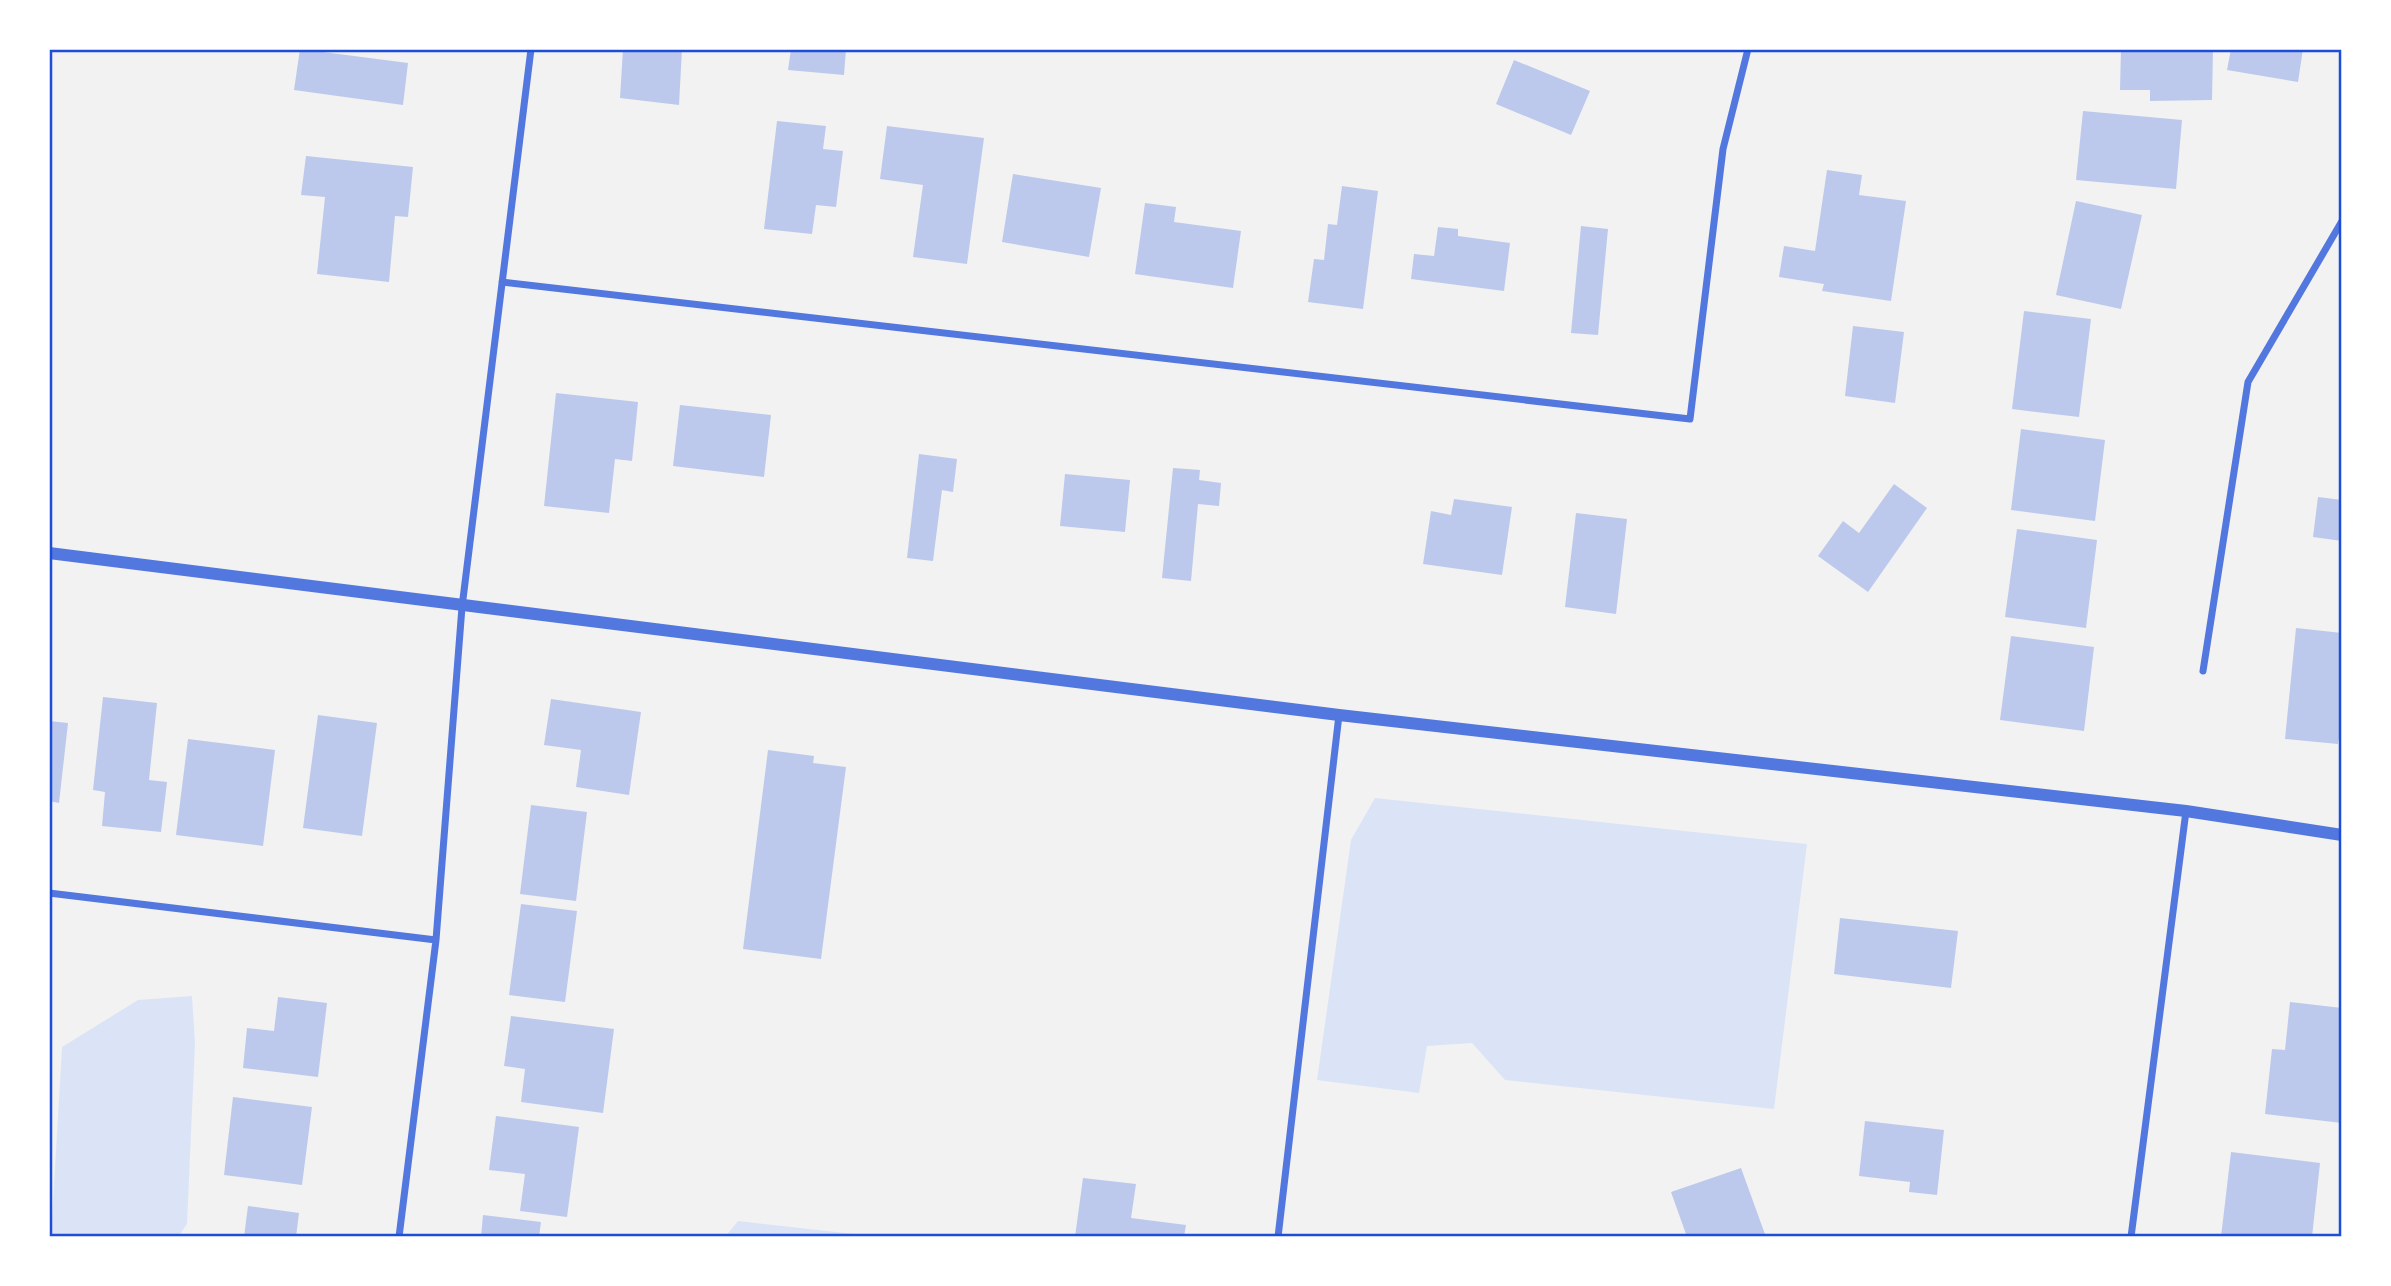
<svg xmlns="http://www.w3.org/2000/svg" width="2391" height="1286" font-family="Roboto,sans-serif">
<rect width="100%" height="100%" fill="#f2f2f2"/>
<!-- green -->
<path fill="#dbe4f7" d="M1375,798L1807,844L1774,1109L1505,1080L1472,1043L1427,1046L1419,1093L1317,1080L1351,840Z
M192,996L195,1043L187,1224L178,1237H51L62,1047L138,1000Z
M738,1221L881,1237H725Z"/>
<!-- building -->
<path fill="#bdc9ec" d="M300,49L408,63L403,105L294,90Z
M623,49H682L679,105L620,98Z
M791,49H846L844,75L788,70Z
M2121,49H2213L2212,100L2150,101V90H2120Z
M2231,49H2303L2298,82L2227,70Z
M1514,60L1590,91L1571,135L1496,104Z
M2083,111L2182,120L2176,189L2076,180Z
M777,121L826,126L823,149L843,151L836,207L816,205L812,234L764,229Z
M887,126L984,138L967,264L913,257L923,185L880,179Z
M306,156L413,167L408,217L395,216L389,282L317,274L325,197L301,195Z
M1827,170L1862,175L1859,195L1906,201L1891,301L1822,291L1824,284L1779,277L1784,246L1815,251Z
M1013,174L1101,188L1089,257L1002,242Z
M1342,186L1378,191L1363,309L1308,302L1314,259L1324,260L1328,224L1337,225Z
M2076,201L2142,215L2121,309L2056,295Z
M1145,203L1176,207L1174,222L1241,231L1233,288L1135,274Z
M1581,226L1608,229L1598,335L1571,333Z
M1438,227L1458,229V236L1510,243L1504,291L1411,279L1414,254L1434,256Z
M2024,311L2091,319L2079,417L2012,409Z
M1853,326L1904,332L1895,403L1845,396Z
M556,393L638,402L632,461L615,459L609,513L544,506Z
M680,405L771,415L764,477L673,466Z
M2021,429L2105,440L2095,521L2011,510Z
M919,454L957,459L953,492L942,490L933,561L907,558Z
M1173,468L1200,470L1199,480L1221,483L1219,506L1198,504L1191,581L1162,578Z
M1065,474L1130,480L1125,532L1060,526Z
M1894,484L1927,508L1868,592L1818,556L1843,521L1859,533Z
M2318,497L2342,500V541L2313,537Z
M1454,499L1512,507L1502,575L1423,564L1431,511L1451,515Z
M1576,513L1627,519L1616,614L1565,607Z
M2017,529L2097,540L2086,628L2005,617Z
M2296,628L2342,633V719L2338,744L2285,739Z
M2011,636L2094,647L2084,731L2000,720Z
M103,697L157,703L149,780L167,782L161,832L102,826L105,792L93,790Z
M551,699L641,712L629,795L576,787L581,750L544,745Z
M318,715L377,723L362,836L303,828Z
M49,721L68,723L59,803L49,801Z
M188,739L275,750L263,846L176,835Z
M768,750L814,756L813,763L846,767L821,959L743,949Z
M531,805L587,812L576,901L520,894Z
M521,904L577,911L565,1002L509,995Z
M1840,918L1958,931L1951,988L1834,974Z
M278,997L327,1003L318,1077L243,1068L247,1028L274,1031Z
M2290,1002L2342,1008V1123L2265,1114L2272,1049L2285,1050Z
M511,1016L614,1029L603,1113L521,1102L525,1069L504,1066Z
M233,1097L312,1107L302,1185L224,1175Z
M496,1116L579,1127L567,1217L520,1211L525,1174L489,1170Z
M1865,1121L1944,1130L1937,1195L1909,1192L1910,1182L1859,1176Z
M2231,1152L2320,1163L2312,1237H2221Z
M1741,1168L1766,1237H1687L1671,1192Z
M1083,1178L1136,1184L1131,1218L1186,1225L1184,1237H1075Z
M248,1206L299,1213L296,1237H244Z
M483,1215L541,1222L539,1237H481Z"/>
<g fill="none" stroke-linecap="round" stroke-linejoin="round">
<!-- minor -->
<path stroke="#5277de" stroke-width="7" d="M502,282L1690,419L1723,149L1748,49
M2203,671L2248,382L2342,221
M49,893L436,940
M399,1237L436,940L462,607L531,49
M1278,1237L1339,715
M2131,1237L2186,811"/>
<!-- tertiary -->
<path stroke="#5277de" stroke-width="12" d="M49,553L1339,715L2186,811L2342,835"/>
</g>
<!-- border -->
<rect width="2391" height="1286" fill="none" stroke="#ffffff" stroke-width="102"/>
<rect x="51" y="51" width="2289" height="1184" fill="none" stroke="#1d4ed8" stroke-width="2.5"/>
</svg>
